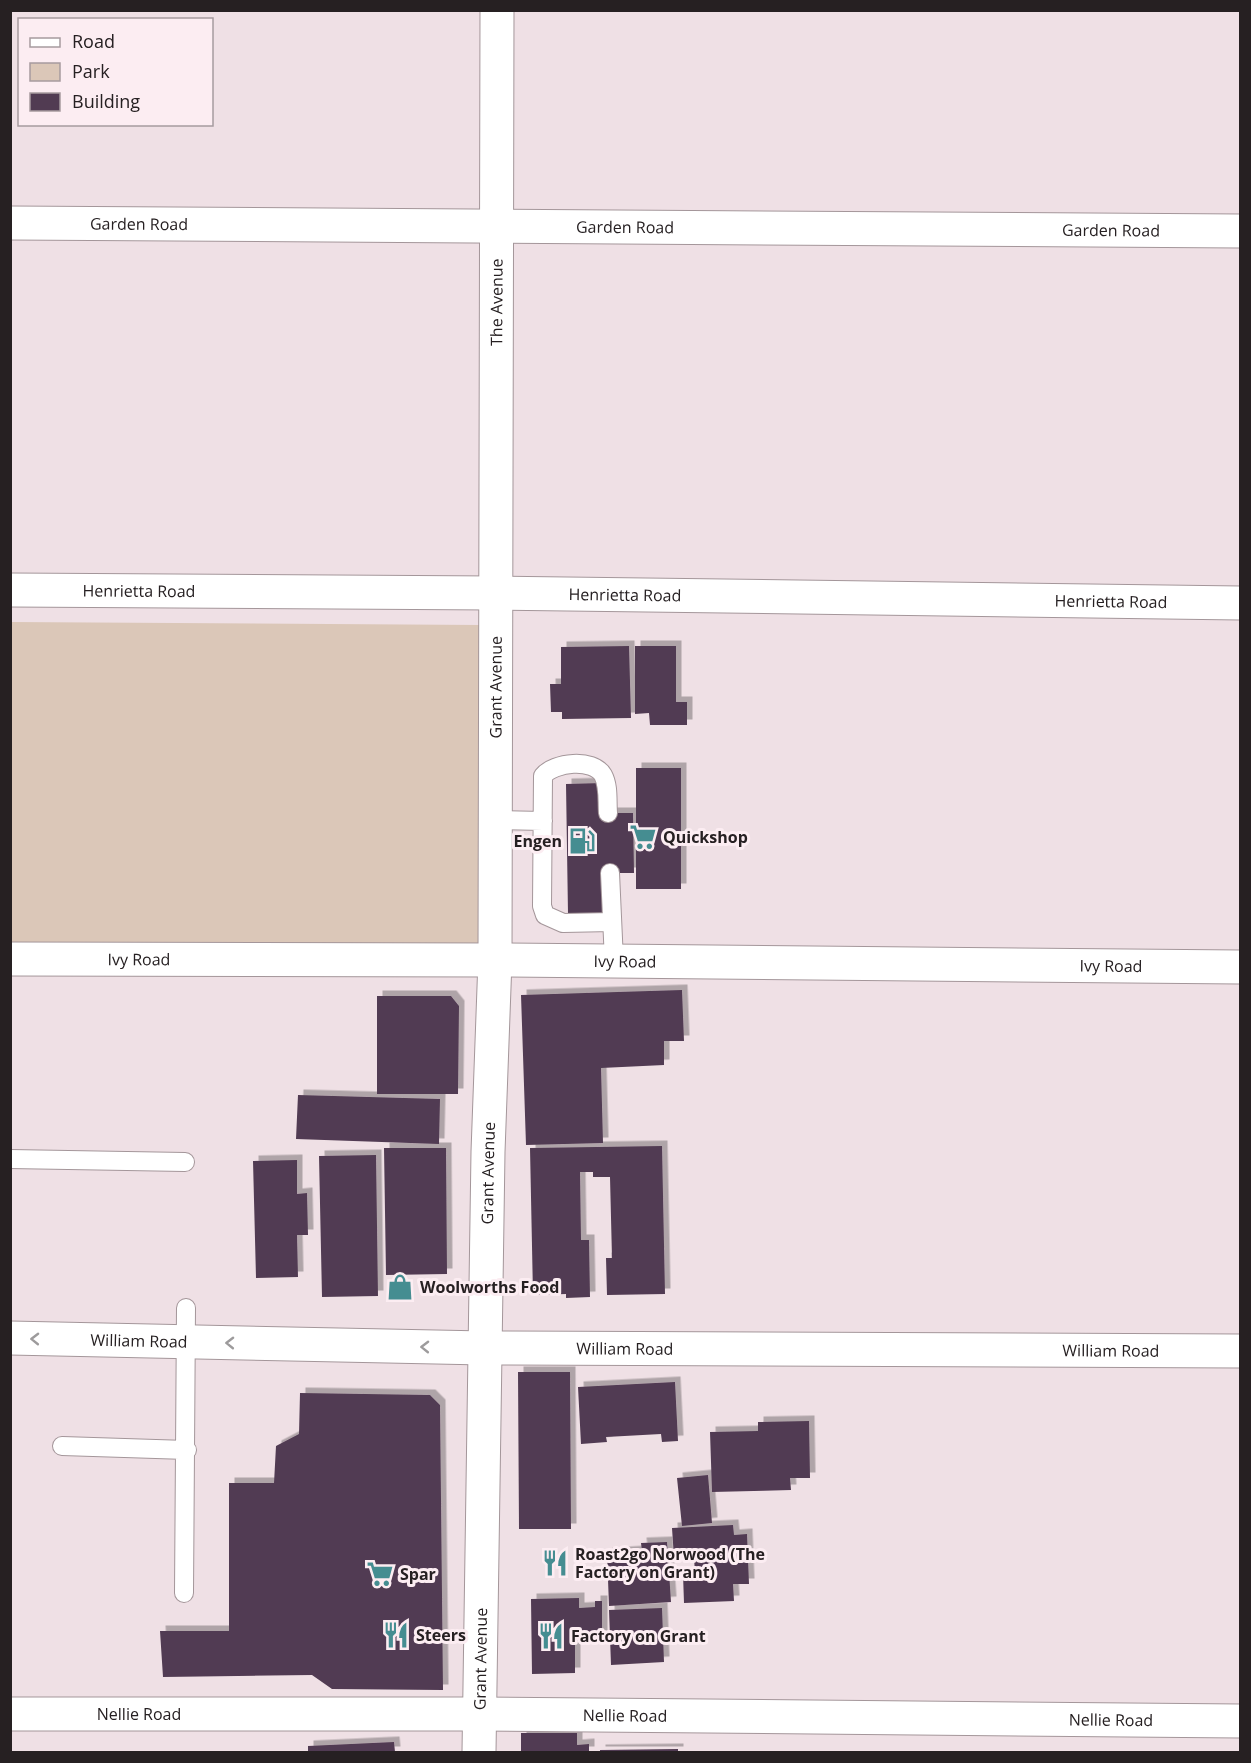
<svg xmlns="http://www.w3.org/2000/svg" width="1251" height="1763" font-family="'Open Sans',sans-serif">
<defs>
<filter id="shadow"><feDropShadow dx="5.5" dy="-5.5" stdDeviation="0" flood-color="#0004"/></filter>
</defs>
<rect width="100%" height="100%" fill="#efe0e5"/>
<!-- green -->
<path fill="#dbc7b8" d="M11,622L480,625L483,947L11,945Z"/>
<!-- building -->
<path fill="#513b52" filter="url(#shadow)" d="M629,646L631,718L562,719V712H551L550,684H561V647Z
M635,646H676V702H687V725H650L649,713L635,714Z
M636,768H681V889H636Z
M603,783L608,813H633L634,873H602V913L568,914L566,784Z
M682,990L684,1041H664V1065L601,1068L603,1143L526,1145L521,995Z
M377,996H451L459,1006L458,1094H377Z
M298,1095L440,1099L439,1144L296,1139Z
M662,1146L665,1294L607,1295L606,1258H612L610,1177H593V1172H580L581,1240H589L590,1297L566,1298V1294L533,1295L530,1148Z
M384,1148H446L447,1274L386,1275Z
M376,1155L378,1296L322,1297L319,1156Z
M297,1160V1194L307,1193L308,1235H297L298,1277L256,1278L253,1161Z
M518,1372H570L571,1529H519Z
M675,1382L678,1441L662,1442L661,1434L606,1437L607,1442L581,1444L578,1387Z
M300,1393L430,1395L440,1405L443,1690L332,1689L312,1675L163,1677L160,1631H229V1483H274L276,1446L299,1434Z
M809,1421L810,1478H790L791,1490L712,1492L710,1432L758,1431V1422Z
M708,1475L712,1523L682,1526L677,1478Z
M733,1525L734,1535L747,1534L749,1584H733L734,1601L684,1603L683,1574H695L694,1557L674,1558L672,1528Z
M667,1542L671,1602L609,1606L607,1553L642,1551L641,1543Z
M579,1598V1608L595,1607V1601H602V1641H575V1673L532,1674L531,1599Z
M662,1608L664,1662L611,1665L609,1610Z
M521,1733H577V1745L589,1744V1752H521Z
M394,1742L395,1752H308V1746Z
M678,1749V1752H600V1750Z"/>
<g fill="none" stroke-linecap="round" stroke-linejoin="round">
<!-- service casing -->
<g stroke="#a4969a" stroke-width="20">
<path id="service" d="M608,813C607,801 609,786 603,775C593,758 554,762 543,776L542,906L545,915L563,923L612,922
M495,820L543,821
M610,873L614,961
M10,1159L185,1162
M62,1446L187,1450
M184,1593L186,1308"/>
</g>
<!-- minor casing -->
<g stroke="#a4969a" stroke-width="35">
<g id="minor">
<path id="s1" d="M10,223L1240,231"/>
<path id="s2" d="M10,590L494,593L1240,603"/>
<path id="s3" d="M10,1338L484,1348L1240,1351"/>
<path id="s4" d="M10,1714H479L1240,1721"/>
</g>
</g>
<!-- tertiary casing -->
<g stroke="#a4969a" stroke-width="35">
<g id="tertiary">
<path id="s5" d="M479,1752L488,1152L495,960L497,10"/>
</g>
</g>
<!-- secondary casing -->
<g stroke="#a4969a" stroke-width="35">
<g id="secondary">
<path id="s6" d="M10,959L495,960L1240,967"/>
</g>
</g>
<!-- service -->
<use href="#service" stroke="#fff" stroke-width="18"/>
<!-- minor -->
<use href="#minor" stroke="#fff" stroke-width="33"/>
<!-- tertiary -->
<use href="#tertiary" stroke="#fff" stroke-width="33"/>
<!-- secondary -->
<use href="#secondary" stroke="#fff" stroke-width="33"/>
</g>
<!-- one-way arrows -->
<defs><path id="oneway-chevron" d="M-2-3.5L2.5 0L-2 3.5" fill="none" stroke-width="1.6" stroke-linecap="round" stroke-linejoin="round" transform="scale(1.5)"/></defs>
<g stroke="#9d9b9c">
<use href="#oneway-chevron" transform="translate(35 1339) rotate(-179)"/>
<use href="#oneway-chevron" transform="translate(230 1343) rotate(-179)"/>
<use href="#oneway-chevron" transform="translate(425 1347) rotate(-179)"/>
</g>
<!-- icons -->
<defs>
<g id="supermarket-bare" transform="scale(2.07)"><path d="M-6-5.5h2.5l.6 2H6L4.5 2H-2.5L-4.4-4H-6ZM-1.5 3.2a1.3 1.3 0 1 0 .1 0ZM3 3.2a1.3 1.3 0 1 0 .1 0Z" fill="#458d91" stroke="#fcedf2" stroke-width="2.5" paint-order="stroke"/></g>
<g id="fuel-bare" transform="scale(2.07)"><path d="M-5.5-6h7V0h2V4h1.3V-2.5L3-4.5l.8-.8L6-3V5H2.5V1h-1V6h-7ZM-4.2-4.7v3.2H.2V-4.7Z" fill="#458d91" stroke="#fcedf2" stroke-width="2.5" paint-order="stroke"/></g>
<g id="shop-bare" transform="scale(2.07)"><path d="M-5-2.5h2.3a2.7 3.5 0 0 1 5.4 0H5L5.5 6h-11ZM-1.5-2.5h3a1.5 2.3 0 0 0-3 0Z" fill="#458d91" stroke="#fcedf2" stroke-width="2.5" paint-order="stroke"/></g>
<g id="restaurant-bare" transform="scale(2.07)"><path d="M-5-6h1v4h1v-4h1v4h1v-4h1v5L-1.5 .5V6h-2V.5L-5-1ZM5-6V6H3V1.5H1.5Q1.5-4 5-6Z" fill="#458d91" stroke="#fcedf2" stroke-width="2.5" paint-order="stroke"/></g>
</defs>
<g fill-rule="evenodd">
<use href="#supermarket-bare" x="643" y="837"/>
<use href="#fuel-bare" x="582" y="841"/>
<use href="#shop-bare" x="400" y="1287"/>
<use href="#restaurant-bare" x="555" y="1563"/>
<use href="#supermarket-bare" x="380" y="1574"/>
<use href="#restaurant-bare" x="396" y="1635"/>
<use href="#restaurant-bare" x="551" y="1636"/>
</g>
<g text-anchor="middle" stroke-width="6" stroke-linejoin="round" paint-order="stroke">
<!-- street labels -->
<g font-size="16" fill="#262022" stroke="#fcedf2">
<text dy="6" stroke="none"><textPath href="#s1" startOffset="129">Garden Road</textPath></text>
<text dy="6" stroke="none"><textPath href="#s1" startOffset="615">Garden Road</textPath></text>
<text dy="6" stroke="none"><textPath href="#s1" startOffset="1101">Garden Road</textPath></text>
<text dy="6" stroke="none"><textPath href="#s5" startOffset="1450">The Avenue</textPath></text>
<text dy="6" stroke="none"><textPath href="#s2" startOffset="129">Henrietta Road</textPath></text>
<text dy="6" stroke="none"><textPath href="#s2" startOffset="615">Henrietta Road</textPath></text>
<text dy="6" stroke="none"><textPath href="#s2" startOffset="1101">Henrietta Road</textPath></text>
<text dy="6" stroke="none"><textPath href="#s5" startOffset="1065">Grant Avenue</textPath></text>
<text dy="6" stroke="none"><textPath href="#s6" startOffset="129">Ivy Road</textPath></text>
<text dy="6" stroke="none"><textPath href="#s6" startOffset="615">Ivy Road</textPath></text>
<text dy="6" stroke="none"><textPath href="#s6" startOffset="1101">Ivy Road</textPath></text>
<text dy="6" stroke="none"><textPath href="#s5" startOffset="579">Grant Avenue</textPath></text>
<text dy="6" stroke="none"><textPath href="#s3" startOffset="129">William Road</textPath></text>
<text dy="6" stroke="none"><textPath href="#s3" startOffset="615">William Road</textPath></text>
<text dy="6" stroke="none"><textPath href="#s3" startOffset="1101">William Road</textPath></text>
<text dy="6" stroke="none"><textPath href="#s5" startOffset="93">Grant Avenue</textPath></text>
<text dy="6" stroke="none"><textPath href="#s4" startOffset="129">Nellie Road</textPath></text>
<text dy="6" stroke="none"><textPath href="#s4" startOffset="615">Nellie Road</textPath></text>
<text dy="6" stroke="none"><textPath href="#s4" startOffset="1101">Nellie Road</textPath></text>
</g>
<!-- poi labels -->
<g font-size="16" font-weight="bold" fill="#262022" stroke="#fcedf2" text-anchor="start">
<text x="663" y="843">Quickshop</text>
<text x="562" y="847" text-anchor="end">Engen</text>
<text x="420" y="1293">Woolworths Food</text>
<text x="575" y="1560">Roast2go Norwood (The<tspan x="575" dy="18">Factory on Grant)</tspan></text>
<text x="400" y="1580">Spar</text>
<text x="416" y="1641">Steers</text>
<text x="571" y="1642">Factory on Grant</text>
</g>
</g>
<!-- border -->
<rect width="1251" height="1763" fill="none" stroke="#262022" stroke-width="24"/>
<!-- legend -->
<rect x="18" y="18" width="195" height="108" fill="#fcedf2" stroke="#a69b9f" stroke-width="1.5"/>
<rect x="30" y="38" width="30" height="9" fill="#ffffff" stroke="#a69b9f" stroke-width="1.5"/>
<text x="72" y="48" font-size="18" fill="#262022">Road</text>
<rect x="30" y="63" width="30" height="18" fill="#dbc7b8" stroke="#a69b9f" stroke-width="1.5"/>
<text x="72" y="78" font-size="18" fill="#262022">Park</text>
<rect x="30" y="93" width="30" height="18" fill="#513b52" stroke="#a69b9f" stroke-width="1.5"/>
<text x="72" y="108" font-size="18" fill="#262022">Building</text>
</svg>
